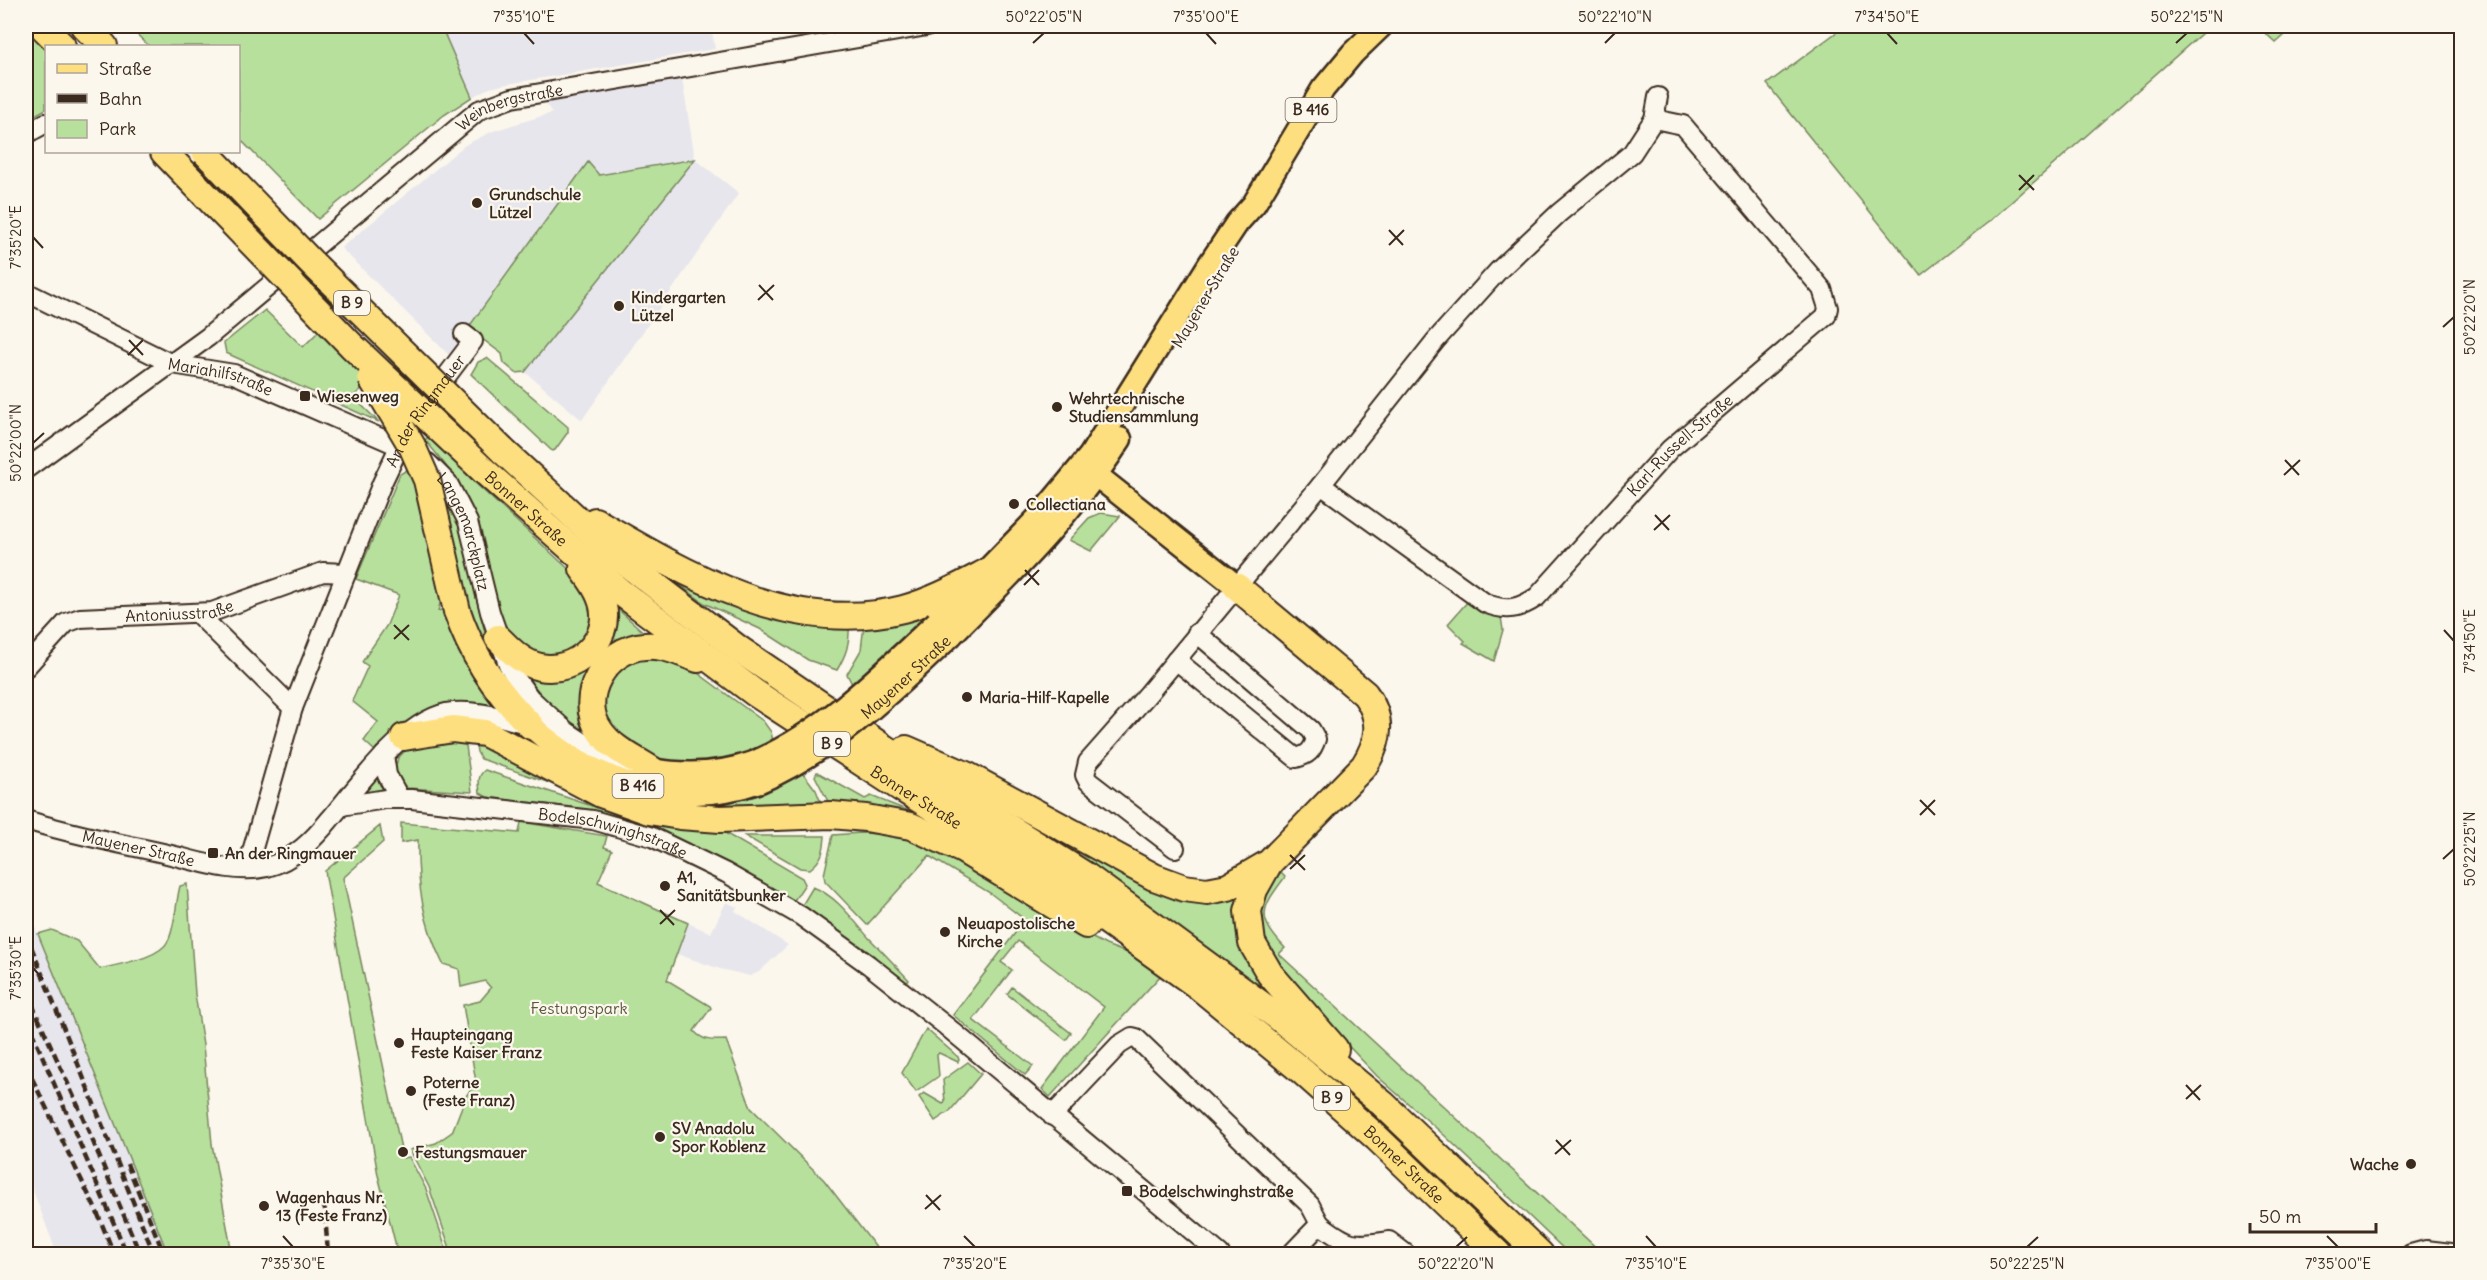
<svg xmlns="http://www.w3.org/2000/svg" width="2487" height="1280" font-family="Delius,sans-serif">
<rect width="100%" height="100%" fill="#fbf7ec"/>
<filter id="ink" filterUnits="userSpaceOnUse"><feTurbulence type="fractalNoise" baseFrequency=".0167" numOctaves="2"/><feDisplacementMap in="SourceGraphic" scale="12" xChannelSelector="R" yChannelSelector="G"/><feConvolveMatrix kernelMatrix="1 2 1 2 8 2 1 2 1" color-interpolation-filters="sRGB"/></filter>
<g filter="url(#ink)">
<!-- built -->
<path fill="#e8e6ed" d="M441,26H711L715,49L502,85L487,89L472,97Z
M682,78L695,159L739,193L582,420L525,372L694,160L599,175L588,162L449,355L341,248L465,145L493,131L552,113L545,102Z
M726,902L737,907L735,911L788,945L759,972L750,976L720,969L677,954L688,923L711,933Z
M26,908L38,934L168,1254H57L26,1172Z"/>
<!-- green -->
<path fill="#b7e09d" stroke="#79855e" stroke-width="1.5" d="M128,26H441L472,97L444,115L318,219L239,138L238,46H149Z
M1845,26H2210L1991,220L1921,275L1767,84Z
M2258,26H2295L2276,43Z
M37,30L46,46V109L26,120V34Z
M695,159L525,372L516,373L504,363L502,354L468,328L588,162L599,175Z
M265,310L303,347L336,314L386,365L353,397L379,422L226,353L224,343Z
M487,358L568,427V432L555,450L552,451L471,374L478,362Z
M431,434L472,480L573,573L593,599L595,632L565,661L515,647C510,638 503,629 500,619C491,593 490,565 483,538C473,500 450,469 425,440Z
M407,470L446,499L457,516L484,629L507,674L504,676L476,636L452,560L438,611L445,609L501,708L481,703L487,741L581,794L481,759L477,752L475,739L465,738L472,792L407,788C396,779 393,772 398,758L451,704C420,708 396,729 375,751L364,741L378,722L352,701L368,666L362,662L387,625L399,595L356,579L400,474Z
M1101,513L1120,516L1091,551L1069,540L1089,518Z
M683,579L849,626C850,643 846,655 837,670L808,660L760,629L704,603L679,584Z
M1469,600L1490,615L1501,617L1503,630L1494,661L1463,643L1465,641L1448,624Z
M613,605L647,635L604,652Z
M935,605L930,615L852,684L847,674L861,650L864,625Z
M632,654L684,663L763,721L771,732L773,741L749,751L750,755L693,765L650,759L628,750L598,715L605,676Z
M590,662L592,665V734C573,734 538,691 526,676L529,673Z
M485,770L592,806L720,830L802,878L805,884L793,902C737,871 682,835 620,817C576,805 532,804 487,797L480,793C479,783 477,776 485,770Z
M817,772L865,799L871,796L947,826L1027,881L831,807L815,776Z
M803,773L816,790L823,808L740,811L680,804L726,802L756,796Z
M377,776L380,785L386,791L362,793Z
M956,778L1155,885L1247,886L1244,899L1307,1023Z
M521,822L607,836L604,847L612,850L598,882L688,923L667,980L710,1006L711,1008L694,1031C703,1041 712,1041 726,1040L751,1108L824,1180L881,1254H452L429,1187L410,1150L436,1143L452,1132L466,1096L476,1082L463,1005L480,1001L491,988L485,981L461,987L459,969L443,964C423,924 417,884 418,840L401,843V823L519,833Z
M380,826L383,842L343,878L403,1158L409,1157L426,1189L448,1254H398L378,1175L325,871Z
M861,833L905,835L939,846L1085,934L1106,945L1135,956L1161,975L1050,1097L1042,1089L1104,1007L1018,941L1001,962L1012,970L973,1020L1033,1066L1025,1075L953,1015L1025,920L990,893L929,856L867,925L825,881L824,875L833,835Z
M745,836H825C824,851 822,860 810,869L800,868Z
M1279,871L1285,877C1261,909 1256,917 1285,948L1279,954L1603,1254H1569L1444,1135L1377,1076L1277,971L1255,914Z
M187,884L195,994L203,1045L212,1144L232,1254H168L38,934L52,930L77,941L100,969C118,964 159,959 168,941C175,928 176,901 180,886Z
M813,887C837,896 853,920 869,938C883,952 896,966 909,980L907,983L801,907Z
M1012,987L1071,1033L1066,1040L1007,994Z
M926,1029L958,1057L959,1060L958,1062L939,1053L937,1055L939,1076L916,1092L902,1073Z
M968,1062L981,1074L950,1111L935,1121L919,1097L924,1093L943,1104L945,1102L943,1080Z"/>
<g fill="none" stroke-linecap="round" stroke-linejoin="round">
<!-- minor casing -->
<g stroke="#3b2a1e" stroke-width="22">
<g id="minor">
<path d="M26,134L46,123"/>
<path id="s1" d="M26,292L172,364L234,374L399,446L428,463L448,483L468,522L490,612L508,664L517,680L530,698L566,731L602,755L631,765"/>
<path id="s2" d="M26,469L208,337L479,110L512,98L927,26"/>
<path id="s3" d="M1321,485L1485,603C1506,612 1519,609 1537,597L1670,449L1826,316L1828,308L1822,289L1683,125L1654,119"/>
<path d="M198,614L293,708"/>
<path d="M1176,660L1296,758C1308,755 1312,751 1316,739L1311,730L1197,633"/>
<path id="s4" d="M26,667L66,623L80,618L212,612L323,572L346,573"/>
<path d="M384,755L387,775L400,799"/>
<path id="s5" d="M341,806L386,799H412L593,820L652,837L726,873L801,916L869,965L946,1026L1220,1254"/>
<path id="s6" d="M26,820C70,834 118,843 163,853C195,860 234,875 267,867C294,860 314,839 331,818C359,785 407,716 453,712C478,710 505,718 529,725"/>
<path d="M1175,848L1088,781L1085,775L1088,762L1148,694L1321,485L1436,340L1498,271L1559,213L1632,153L1654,119L1658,97"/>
<path id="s7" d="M247,869L293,708L382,483L409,426L473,341L464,334"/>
<path d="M1052,1116L1119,1045L1132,1037L1136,1038L1310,1205L1320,1224L1291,1254"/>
<path d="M1320,1224C1350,1247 1353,1246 1389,1241L1406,1254"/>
<path d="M2411,1254L2426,1250L2460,1254"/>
</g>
</g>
<!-- major casing -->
<g stroke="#3b2a1e" stroke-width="27">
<path id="major" d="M1096,475L1236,586
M937,622L1041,515L1090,456L1211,262L1237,223L1254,204L1323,89L1353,53L1381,26
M951,635C1011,574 1074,512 1120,439
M531,726C595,783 676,811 760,781
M652,770C687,776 719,775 753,763"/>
</g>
<!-- highway casing -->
<g stroke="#3b2a1e" stroke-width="30">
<g id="highway">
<path d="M42,26L62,46"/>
<path d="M84,26L104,46"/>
<path d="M164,152L216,206"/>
<path d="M502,450L618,557L740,650L909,765L1086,876L1278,1017L1383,1104L1540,1254"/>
<path id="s8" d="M483,470L619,591L755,693L901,788L1047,878L1198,986L1303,1072L1377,1138L1498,1254"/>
<path d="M595,521C687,575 793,637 903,609C933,601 960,586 987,572"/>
<path d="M457,611C472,656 497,693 531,726"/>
<path d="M498,638C510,650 522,663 540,667C574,674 611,642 603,606C600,592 591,580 583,569"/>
<path d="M404,737L453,729L485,733L601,794L649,811L680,816L720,819L831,815L866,818L911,826L963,850L1086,925"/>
<path d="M906,749L968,776L1154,877L1184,888L1207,891L1228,887L1269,863L1364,766C1380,741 1383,718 1365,694L1236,586"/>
<path d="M652,770C634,758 612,749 600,731C576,698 605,648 645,646C663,644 681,653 698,659"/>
<path d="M1268,865L1254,890L1248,911L1252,943L1270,974L1335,1049"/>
</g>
</g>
<!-- minor -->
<use href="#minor" stroke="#fbf7ec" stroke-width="18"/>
<!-- major -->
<use href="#major" stroke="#fedf80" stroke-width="22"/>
<!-- highway -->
<use href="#highway" stroke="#fedf80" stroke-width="26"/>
<!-- rail -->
<path stroke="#3b2a1e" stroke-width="4.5" stroke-dasharray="9 4.5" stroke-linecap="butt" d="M26,934L154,1254
M26,991L79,1108L140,1254
M26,1018L127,1254
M26,1066L97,1212L114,1254
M127,1164L164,1254
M324,1201L328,1254"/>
<!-- major-bridge casing -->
<g stroke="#3b2a1e" stroke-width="27" stroke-linecap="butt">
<g id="major-bridge">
<path d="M753,763C825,732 881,675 937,622"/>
<path id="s9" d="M760,781C833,750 894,689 951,635"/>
</g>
</g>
<!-- highway-bridge casing -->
<g stroke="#3b2a1e" stroke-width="30" stroke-linecap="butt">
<path id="highway-bridge" d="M205,152L311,262L502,450
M216,206L352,346L483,470
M371,377L412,446L427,480L457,611"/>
</g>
<!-- major-bridge -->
<use href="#major-bridge" stroke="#fedf80" stroke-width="22"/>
<!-- highway-bridge -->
<use href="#highway-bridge" stroke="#fedf80" stroke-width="26"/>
</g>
</g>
<!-- ticks -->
<path fill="none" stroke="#3b2a1e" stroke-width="2" d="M524,33L534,44M1206,33L1216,44M1887,33L1897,44M1033,43L1044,33M1605,43L1615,33M2176,43L2187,33M2019,175L2034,190M2019,190L2034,175M1389,230L1403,245M33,237L43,248M1389,245L1404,230M759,285L773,300M758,300L774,285M2443,327L2454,317M129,340L143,355M128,355L143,340M33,443L44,433M2285,460L2299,475M2284,475L2300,460M1655,515L1669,530M1654,530L1670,515M1025,570L1039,585M1024,585L1039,570M394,625L409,640M2444,630L2454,641M394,639L409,625M1920,800L1935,815M1920,815L1935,800M1290,855L1305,870M2443,859L2454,849M1290,869L1305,855M660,910L674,925M660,924L675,910M33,968L43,979M2186,1085L2200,1100M2186,1099L2201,1085M1556,1140L1570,1155M1555,1154L1571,1140M926,1195L940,1210M925,1209L941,1195M283,1236L293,1247M964,1236L975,1247M1646,1236L1656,1247M2327,1236L2338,1247M1456,1247L1467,1237M2027,1247L2038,1237"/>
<!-- markers -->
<g fill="#3b2a1e" stroke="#fbf7ec" stroke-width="2">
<circle cx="477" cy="203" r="6"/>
<circle cx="619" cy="306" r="6"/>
<rect x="299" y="390" width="12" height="12" rx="3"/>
<circle cx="1057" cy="407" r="6"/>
<circle cx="1014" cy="504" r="6"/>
<circle cx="967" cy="697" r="6"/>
<rect x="207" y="847" width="12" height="12" rx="3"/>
<circle cx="665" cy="886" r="6"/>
<circle cx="945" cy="932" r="6"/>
<circle cx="399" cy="1043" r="6"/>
<circle cx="411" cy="1091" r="6"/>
<circle cx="660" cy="1137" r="6"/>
<circle cx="403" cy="1152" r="6"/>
<circle cx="2411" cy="1164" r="6"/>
<rect x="1121" y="1185" width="12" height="12" rx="3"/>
<circle cx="264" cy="1206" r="6"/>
</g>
<g text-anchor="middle" stroke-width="4.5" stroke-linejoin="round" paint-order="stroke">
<!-- shield labels -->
<g fill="#fbf7ec" stroke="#75685c" stroke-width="1.5">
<rect x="1285.5" y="98" width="51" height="24" rx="4.5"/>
<rect x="334" y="291" width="36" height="24" rx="4.5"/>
<rect x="814" y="732" width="36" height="24" rx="4.5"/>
<rect x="612.5" y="774" width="51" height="24" rx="4.5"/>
<rect x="1314" y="1086" width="36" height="24" rx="4.5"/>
</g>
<g font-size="15" font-weight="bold" fill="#3b2a1e">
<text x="1311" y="115">B 416</text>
<text x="352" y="308">B 9</text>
<text x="832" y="749">B 9</text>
<text x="638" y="791">B 416</text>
<text x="1332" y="1103">B 9</text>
</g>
<!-- street labels -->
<g font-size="16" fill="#3b2a1e" stroke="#fbf7ec">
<text dy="6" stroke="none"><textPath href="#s2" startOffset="608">Weinbergstraße</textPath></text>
<text transform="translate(1205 297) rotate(-59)" y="6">Mayener Straße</text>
<text dy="6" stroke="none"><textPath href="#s1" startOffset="213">Mariahilfstraße</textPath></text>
<text dy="6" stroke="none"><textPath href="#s7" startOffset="494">An der Ringmauer</textPath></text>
<text dy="6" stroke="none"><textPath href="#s3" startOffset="466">Karl-Russell-Straße</textPath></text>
<text dy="6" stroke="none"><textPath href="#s8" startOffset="58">Bonner Straße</textPath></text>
<text dy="6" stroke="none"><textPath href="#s1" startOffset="519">Langemarckplatz</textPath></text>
<text dy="6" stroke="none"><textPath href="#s4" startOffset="174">Antoniusstraße</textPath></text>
<text dy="6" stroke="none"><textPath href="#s9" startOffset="180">Mayener Straße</textPath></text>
<text dy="6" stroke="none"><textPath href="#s8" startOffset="544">Bonner Straße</textPath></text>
<text dy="6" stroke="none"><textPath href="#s5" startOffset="276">Bodelschwinghstraße</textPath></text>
<text dy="6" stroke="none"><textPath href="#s6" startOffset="116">Mayener Straße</textPath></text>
<text dy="6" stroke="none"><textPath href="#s8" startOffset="1156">Bonner Straße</textPath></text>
</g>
<!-- poi labels -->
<g font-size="16" font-weight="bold" fill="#3b2a1e" stroke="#fbf7ec" text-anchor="start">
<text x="489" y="200">Grundschule<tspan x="489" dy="18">Lützel</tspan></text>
<text x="631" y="303">Kindergarten<tspan x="631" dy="18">Lützel</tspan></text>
<text x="317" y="402">Wiesenweg</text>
<text x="1069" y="404">Wehrtechnische<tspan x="1069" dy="18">Studiensammlung</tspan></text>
<text x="1026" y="510">Collectiana</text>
<text x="979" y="703">Maria-Hilf-Kapelle</text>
<text x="225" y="859">An der Ringmauer</text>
<text x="677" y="883">A1,<tspan x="677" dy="18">Sanitätsbunker</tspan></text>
<text x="957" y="929">Neuapostolische<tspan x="957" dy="18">Kirche</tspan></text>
<text x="411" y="1040">Haupteingang<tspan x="411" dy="18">Feste Kaiser Franz</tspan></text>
<text x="423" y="1088">Poterne<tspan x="423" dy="18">(Feste Franz)</tspan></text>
<text x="672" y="1134">SV Anadolu<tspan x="672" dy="18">Spor Koblenz</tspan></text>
<text x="415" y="1158">Festungsmauer</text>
<text x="2399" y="1170" text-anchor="end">Wache</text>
<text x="1139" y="1197">Bodelschwinghstraße</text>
<text x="276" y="1203">Wagenhaus Nr.<tspan x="276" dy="18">13 (Feste Franz)</tspan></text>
</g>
<!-- park labels -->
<g font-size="16" fill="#5a583e" stroke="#fbf7ec">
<text x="579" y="1014">Festungspark</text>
</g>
</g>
<!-- margin -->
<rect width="2487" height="1280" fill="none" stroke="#fbf7ec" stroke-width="66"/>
<!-- legend -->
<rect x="45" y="45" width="195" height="108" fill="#fbf7ec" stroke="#aea59a" stroke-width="1.5"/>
<rect x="57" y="64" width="30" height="9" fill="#fedf80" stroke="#aea59a" stroke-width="1.5"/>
<text x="99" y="75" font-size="18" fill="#3b2a1e">Straße</text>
<rect x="57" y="94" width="30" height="9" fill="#3b2a1e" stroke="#aea59a" stroke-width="1.5"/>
<text x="99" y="105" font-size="18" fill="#3b2a1e">Bahn</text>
<rect x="57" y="120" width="30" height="18" fill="#b7e09d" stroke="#aea59a" stroke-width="1.5"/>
<text x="99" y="135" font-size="18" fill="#3b2a1e">Park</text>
<!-- scale -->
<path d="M2250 1223v9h126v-9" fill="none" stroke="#3b2a1e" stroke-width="3"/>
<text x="2259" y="1223" font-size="18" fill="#3b2a1e" stroke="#fbf7ec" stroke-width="4.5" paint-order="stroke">50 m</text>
<rect x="33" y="33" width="2421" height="1214" fill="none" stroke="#3b2a1e" stroke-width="2"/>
<g font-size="15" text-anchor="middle" fill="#3b2a1e">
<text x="524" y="22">7°35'10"E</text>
<text x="1044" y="22">50°22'05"N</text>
<text x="1206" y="22">7°35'00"E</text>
<text x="1615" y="22">50°22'10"N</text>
<text x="1887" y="22">7°34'50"E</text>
<text x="2187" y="22">50°22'15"N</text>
<text transform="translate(16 237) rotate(-90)" y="5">7°35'20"E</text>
<text transform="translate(2470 317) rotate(-90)" y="5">50°22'20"N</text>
<text transform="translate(16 443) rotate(-90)" y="5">50°22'00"N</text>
<text transform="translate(2470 641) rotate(-90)" y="5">7°34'50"E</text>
<text transform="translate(2470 849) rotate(-90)" y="5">50°22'25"N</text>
<text transform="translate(16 968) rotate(-90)" y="5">7°35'30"E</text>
<text x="293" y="1269">7°35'30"E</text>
<text x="975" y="1269">7°35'20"E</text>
<text x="1456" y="1269">50°22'20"N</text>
<text x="1656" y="1269">7°35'10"E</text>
<text x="2027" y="1269">50°22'25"N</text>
<text x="2338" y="1269">7°35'00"E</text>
</g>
</svg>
